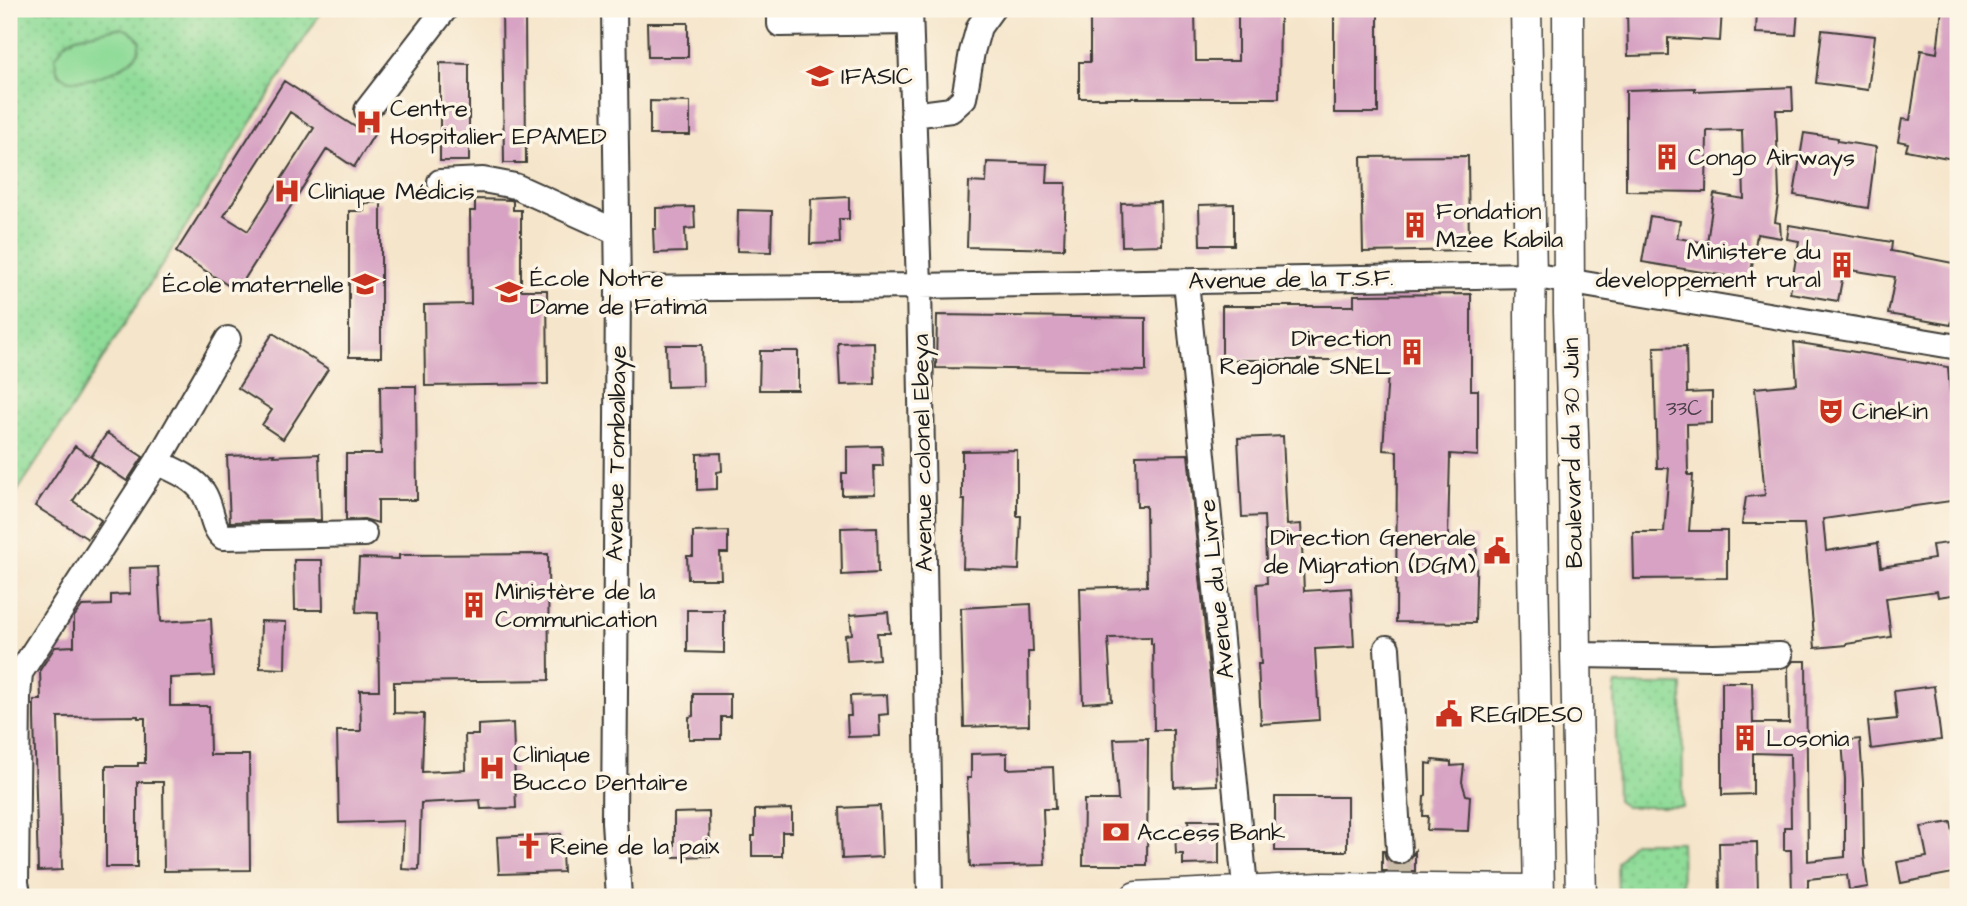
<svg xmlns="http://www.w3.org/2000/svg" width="1967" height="906" font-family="'Architects Daughter',sans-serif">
<defs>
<pattern id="grass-dots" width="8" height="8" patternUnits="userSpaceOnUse" patternTransform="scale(1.75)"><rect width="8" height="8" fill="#8fdb98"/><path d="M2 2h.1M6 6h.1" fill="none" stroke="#7bbb82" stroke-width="1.8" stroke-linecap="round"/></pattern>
</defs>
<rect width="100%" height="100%" fill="#fcf5e5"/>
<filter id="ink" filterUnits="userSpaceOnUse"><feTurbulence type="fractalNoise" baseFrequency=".0143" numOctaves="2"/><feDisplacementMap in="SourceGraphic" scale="14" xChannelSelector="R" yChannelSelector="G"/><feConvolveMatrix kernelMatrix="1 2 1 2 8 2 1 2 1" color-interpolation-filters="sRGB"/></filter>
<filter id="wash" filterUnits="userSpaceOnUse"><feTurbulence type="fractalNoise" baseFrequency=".00686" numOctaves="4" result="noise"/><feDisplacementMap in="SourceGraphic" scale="28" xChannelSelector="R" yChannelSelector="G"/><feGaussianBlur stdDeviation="1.57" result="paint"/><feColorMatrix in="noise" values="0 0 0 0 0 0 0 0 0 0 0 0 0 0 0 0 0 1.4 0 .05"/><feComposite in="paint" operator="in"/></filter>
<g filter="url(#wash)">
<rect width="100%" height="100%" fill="#f5e5ca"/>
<!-- grass -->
<path fill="url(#grass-dots)" stroke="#567c5a" stroke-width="2" d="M9,9H323L65,419L9,504Z
M1615,685H1682L1683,807H1626L1617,801Z
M1633,842H1681L1682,897H1618L1617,863Z"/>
<!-- park -->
<path fill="#8fdb98" stroke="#567c5a" stroke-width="2" d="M117,28C128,28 133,33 140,41C139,42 139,51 138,52C130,69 72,92 59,74C56,70 56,63 55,58L65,43L76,37Z"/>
<g id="blocks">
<!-- building -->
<path fill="#d7a2c3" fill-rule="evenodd" d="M502,9H525L526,163H504Z
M1090,9H1195L1196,61H1238V9H1280L1279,98H1079V62H1090Z
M1334,9H1378V113H1334Z
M1627,9H1722L1720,41L1668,38V55L1628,56Z
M1757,9H1798L1796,35L1756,33Z
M1942,9H1958V160L1906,150L1908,143L1898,141L1902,119L1910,120L1921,50L1937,53Z
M647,23H688V57H648Z
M1822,30L1875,36L1868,90L1816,83Z
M440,63L469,64V161H440Z
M284,81L357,128L359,124L375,133L354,167L327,149L237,291L176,252ZM290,112L314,128L248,231L224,216Z
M1792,87L1793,110H1776L1779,196L1775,222L1780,223L1781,238L1757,234L1750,280L1642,262L1650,216L1680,221L1677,238L1707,243L1714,194L1744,199L1742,130L1707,131L1706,192L1626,191V90L1695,88V91Z
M650,101L690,102V135H650Z
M1804,133L1838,138L1837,141L1876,147L1868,208L1794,195Z
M1468,156L1469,250L1363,252L1361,157Z
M987,162L1048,164L1047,183H1066L1064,249L967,247L969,182L986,183Z
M849,197V219H839L840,243L810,244L811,199Z
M475,199L511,200L513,201V210H521V290H547L548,384L425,386L424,305L471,304L470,211H475Z
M381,202V357H349V211H364V203Z
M1161,202L1162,245L1122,246L1121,203Z
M1234,204V245H1200L1199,205Z
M694,207L695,228L685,229L686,252L654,253L653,229H656V208Z
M738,210L772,211L771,252L737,251Z
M1789,225L1892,242L1891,251L1958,264V288L1951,325L1888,314L1895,277L1844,269L1838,301L1790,293L1799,241L1787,239Z
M1471,294V390H1478V456L1450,454L1448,537H1477L1475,623L1396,622L1397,451L1383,450L1388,373H1354V360H1222V306H1354V295Z
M937,315L1146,318V371L936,368Z
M273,333L328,369L283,439L262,425L272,410L238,388Z
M874,342L875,384L840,385L838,343Z
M1794,342L1948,367L1958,500L1823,519L1826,551L1878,543L1881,567L1934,559L1932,545L1955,542L1958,566V594L1938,597L1937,591L1886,598L1891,637L1846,644V645L1815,648L1804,524H1742L1746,497L1765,495L1755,388L1797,384Z
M666,345H702L703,386L667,387Z
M1686,346L1687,393L1712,392V423L1687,424L1688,475H1693L1689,531H1727V578L1634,579L1633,532H1664L1669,468H1657L1654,347Z
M760,351H798V390H759Z
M380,386H416L417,500H378V523L364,519L346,520V454H381Z
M107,433L143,457L127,481L91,457Z
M1283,436L1287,525L1301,524L1304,591L1351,588L1354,647L1315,649L1319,720L1261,724L1258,664H1261L1257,584L1267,583L1264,516L1242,517L1238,438Z
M75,446L98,462L73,501L101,520L88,539L35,506Z
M882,446L883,466H874L875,494L842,495V473H847V447Z
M1017,450V516H1021L1019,570L963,568L965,500H962V451Z
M721,453L722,471L717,472V489L697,490V454Z
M274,454L273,456L319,454L321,520L230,522L227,456Z
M1188,454L1215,731L1217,785L1174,787L1173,730H1154L1153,644H1151V637L1108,638L1112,701L1083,703L1080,588L1147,586L1146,506H1137L1136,455Z
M877,527L878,573L842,575L841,528Z
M728,531V553H720L721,579H688L687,556H693V532Z
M548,554L549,680L394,682V713L424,714L422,772L466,770L465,735H478V725L513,723L516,808L481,809L480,800L421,803L419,870L402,869L404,821L339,823L337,731H361L360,690H379L378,613L356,612L359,558L399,559V555Z
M294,560H322L323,610H295Z
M158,567L161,622L211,619L214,676L170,678V706H209L210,755H249L250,870L164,871L163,782H137V867H106V766H138V763H145V718H138V716L58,717L62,870L38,871L34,717V700H41L40,670L55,647L74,646V617L82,606L111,605V595L130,594L129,568Z
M1031,604L1033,652H1028L1029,725L964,727L961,608Z
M687,610H724V653L687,652Z
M888,612L890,633H877L879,659L847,661L845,635L852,634L850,615Z
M261,621L286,622L285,669L260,668Z
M1793,661H1806L1808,861L1845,857V779L1842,741L1860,739L1863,783L1864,855L1868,887L1849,890L1847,875L1808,879V897H1792L1791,850H1784V827H1791L1790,754L1753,753V794L1722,795V682H1752L1753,723H1789L1788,667Z
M1934,686L1941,740L1871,749L1868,722L1897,719L1894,691Z
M693,694H730V717H721V739H689V717L693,716Z
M887,695L888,714L879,715L880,736L848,737L847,716H851L850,696Z
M1148,738L1147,865H1083L1084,800H1118L1114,739Z
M1007,753V769L1053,767L1055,809H1043L1045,865L970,867L967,778H971V754Z
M1433,760L1451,762V766L1464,765L1462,782L1466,795L1470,796L1468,831L1427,830L1428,816H1423L1424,796L1426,795V763L1432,764Z
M1275,797H1347V851H1275Z
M880,806L882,857L842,859L840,808Z
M792,809V832H782V856H752V836H755V810Z
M709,812L710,856L674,857V813Z
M1188,820H1219V864L1183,865V854H1176L1175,830L1189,829Z
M1951,822L1958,857V872L1901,883L1897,862L1927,857L1921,827Z
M561,834L563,872L499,874L497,837Z
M1757,842L1758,897H1720L1719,843Z
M1382,851H1384L1386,859L1392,864L1399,866L1408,863L1415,851V871H1382Z"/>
</g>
</g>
<g filter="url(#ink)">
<use href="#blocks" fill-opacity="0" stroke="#3d3a36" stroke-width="2"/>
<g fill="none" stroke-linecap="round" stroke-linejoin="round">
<!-- minor-tunnel -->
<path stroke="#cabda7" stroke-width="24" stroke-dasharray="24 12" stroke-linecap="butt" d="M1399,851L1400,874"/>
<!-- minor casing -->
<g stroke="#3d3a36" stroke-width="28">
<path id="minor" d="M614,9L618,289L614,822L619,897
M780,9V24L910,22
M910,9L919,286L930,897
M367,110L445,9
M913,115L951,110L964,98L972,52L979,27L992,9
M440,182L483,180L515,186L617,232
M1186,281L1246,897
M618,289L919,286L1531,275L1958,347
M157,462C173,470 193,477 203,492C213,507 210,525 223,537L364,534
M1387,648L1399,851
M1576,655L1714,657L1780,655
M19,897L16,883L18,697L20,673L157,462L228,339"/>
</g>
<!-- major casing -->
<g stroke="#3d3a36" stroke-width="33">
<path id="major" d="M1526,9L1531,275L1530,314L1531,455L1539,897
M1568,9L1569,313L1574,464L1576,655L1581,897
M1136,897L1321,888L1539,890"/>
</g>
<!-- minor -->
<use href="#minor" stroke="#fff" stroke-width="24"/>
<!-- major -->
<use href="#major" stroke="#fff" stroke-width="30"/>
</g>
</g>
<!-- icons -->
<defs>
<g id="school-bare" transform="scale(2.1)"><path d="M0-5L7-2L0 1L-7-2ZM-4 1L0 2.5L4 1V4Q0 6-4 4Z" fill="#c8321e" stroke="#fcf5e5" stroke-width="2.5" paint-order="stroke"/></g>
<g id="hospital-bare" transform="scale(2.1)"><path d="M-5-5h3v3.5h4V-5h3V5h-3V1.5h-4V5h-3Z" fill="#c8321e" stroke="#fcf5e5" stroke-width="2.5" paint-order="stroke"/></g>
<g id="building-bare" transform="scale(2.1)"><path d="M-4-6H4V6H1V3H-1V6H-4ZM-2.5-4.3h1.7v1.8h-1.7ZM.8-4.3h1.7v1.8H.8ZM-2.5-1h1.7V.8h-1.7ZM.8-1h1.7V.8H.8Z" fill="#c8321e" stroke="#fcf5e5" stroke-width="2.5" paint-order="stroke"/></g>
<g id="theatre-bare" transform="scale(2.1)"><path d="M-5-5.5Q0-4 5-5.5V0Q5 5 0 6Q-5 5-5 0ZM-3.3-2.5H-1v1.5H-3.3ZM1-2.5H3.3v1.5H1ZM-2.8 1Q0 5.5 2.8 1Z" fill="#c8321e" stroke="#fcf5e5" stroke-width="2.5" paint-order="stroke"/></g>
<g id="civic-bare" transform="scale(2.1)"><path d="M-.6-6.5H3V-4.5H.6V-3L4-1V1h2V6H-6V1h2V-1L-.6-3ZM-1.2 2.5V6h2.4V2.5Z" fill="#c8321e" stroke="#fcf5e5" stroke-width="2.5" paint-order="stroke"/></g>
<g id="bank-bare" transform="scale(2.1)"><path d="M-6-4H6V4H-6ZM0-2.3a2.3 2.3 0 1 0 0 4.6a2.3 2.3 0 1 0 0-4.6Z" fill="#c8321e" stroke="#fcf5e5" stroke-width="2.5" paint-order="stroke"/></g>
<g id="church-bare" transform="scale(2.1)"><path d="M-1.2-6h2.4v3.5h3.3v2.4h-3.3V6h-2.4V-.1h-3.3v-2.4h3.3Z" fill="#c8321e" stroke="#fcf5e5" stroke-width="2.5" paint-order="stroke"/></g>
</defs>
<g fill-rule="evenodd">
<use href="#school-bare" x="820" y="76"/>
<use href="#hospital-bare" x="369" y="122"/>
<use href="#building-bare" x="1667" y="157"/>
<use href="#hospital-bare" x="287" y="191"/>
<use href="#building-bare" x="1415" y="225"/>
<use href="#building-bare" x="1842" y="265"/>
<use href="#school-bare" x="365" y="284"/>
<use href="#school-bare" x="509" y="292"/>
<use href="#building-bare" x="1412" y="352"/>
<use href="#theatre-bare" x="1831" y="411"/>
<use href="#civic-bare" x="1497" y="551"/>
<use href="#building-bare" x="474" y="605"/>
<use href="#civic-bare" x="1449" y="714"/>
<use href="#building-bare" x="1745" y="738"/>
<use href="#hospital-bare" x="492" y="768"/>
<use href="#bank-bare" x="1116" y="832"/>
<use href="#church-bare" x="529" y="846"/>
</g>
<g text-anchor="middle" stroke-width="7" stroke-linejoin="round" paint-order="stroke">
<!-- number labels -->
<g font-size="21" fill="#4b3e46">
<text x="1684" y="415">33C</text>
</g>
<!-- poi labels -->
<g font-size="24" fill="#1c1c1c" stroke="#fcf5e5" text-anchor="start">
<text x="841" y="84">IFASIC</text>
<text x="390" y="116">Centre<tspan x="390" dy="28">Hospitalier EPAMED</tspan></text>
<text x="1688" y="165">Congo Airways</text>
<text x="308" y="199">Clinique Médicis</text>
<text x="1436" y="219">Fondation<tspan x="1436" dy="28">Mzee Kabila</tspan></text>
<text x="1821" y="259" text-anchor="end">Ministere du<tspan x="1821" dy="28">developpement rural</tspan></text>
<text x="530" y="286">École Notre<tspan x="530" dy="28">Dame de Fatima</tspan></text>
<text x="344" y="292" text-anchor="end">École maternelle</text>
<text x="1391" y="346" text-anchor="end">Direction<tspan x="1391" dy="28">Regionale SNEL</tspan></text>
<text x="1852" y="419">Cinekin</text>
<text x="1476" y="545" text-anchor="end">Direction Generale<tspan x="1476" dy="28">de Migration (DGM)</tspan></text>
<text x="495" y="599">Ministère de la<tspan x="495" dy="28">Communication</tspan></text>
<text x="1470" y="722">REGIDESO</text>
<text x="1766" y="746">Losonia</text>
<text x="513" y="762">Clinique<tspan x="513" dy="28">Bucco Dentaire</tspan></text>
<text x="1137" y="840">Access Bank</text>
<text x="550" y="854">Reine de la paix</text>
</g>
<!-- street labels -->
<g font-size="24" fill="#1c1c1c" stroke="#fcf5e5">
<text transform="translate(1291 279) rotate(-1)" y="8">Avenue de la T.S.F.</text>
<text transform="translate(616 453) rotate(-89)" y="8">Avenue Tombalbaye</text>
<text transform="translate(922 453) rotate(-91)" y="8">Avenue colonel Ebeya</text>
<text transform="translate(1572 453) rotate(-91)" y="8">Boulevard du 30 Juin</text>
<text transform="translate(1216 589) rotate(-96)" y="8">Avenue du Livre</text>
</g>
</g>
<!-- margin -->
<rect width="1967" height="906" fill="none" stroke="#fcf5e5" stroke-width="35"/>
</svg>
